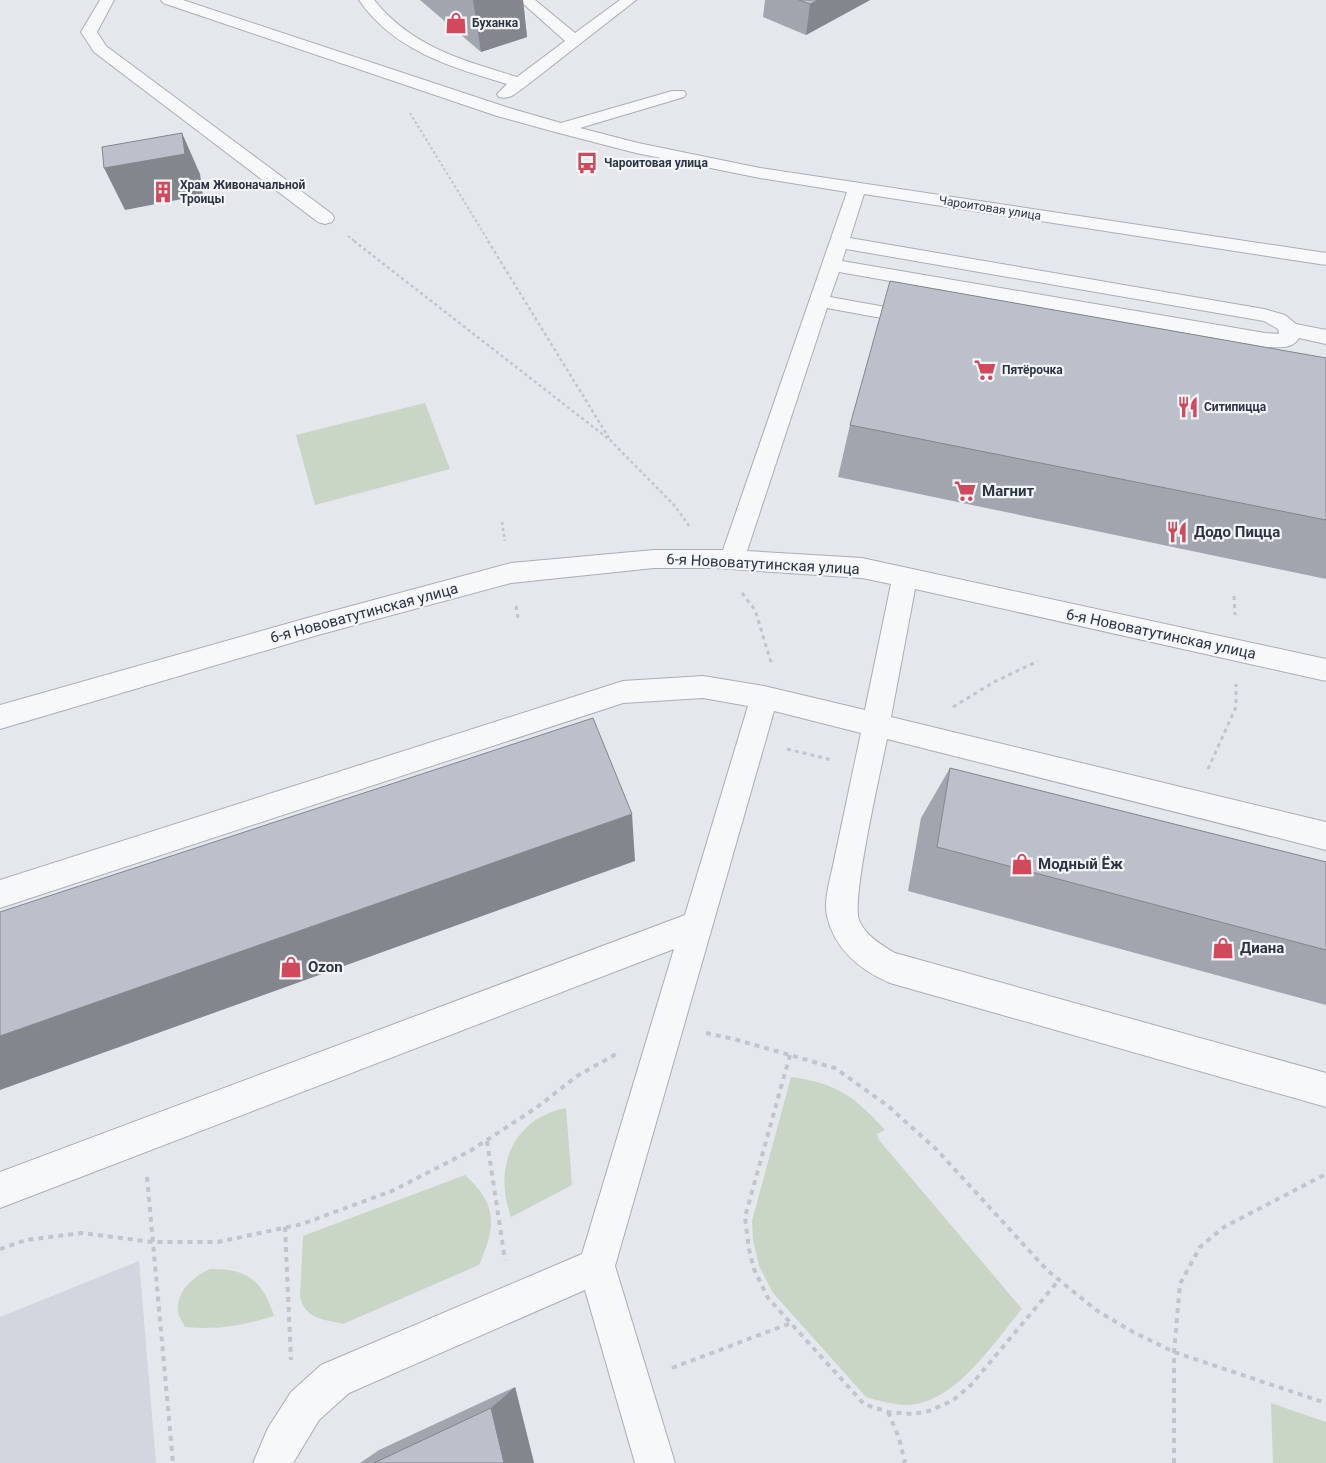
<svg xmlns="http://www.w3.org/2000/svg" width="1326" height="1463" font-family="Roboto,sans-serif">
<rect width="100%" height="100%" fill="#e4e7ec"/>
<!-- built -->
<path fill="#d2d6de" d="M139,1261L156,1463H0V1317Z"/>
<!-- green -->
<path fill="#c9d6c5" d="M425,403L450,469L315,505L296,435Z
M791,1077C837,1083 855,1097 885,1130L877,1134L879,1140L1022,1309C994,1342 956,1403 908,1405C894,1405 880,1401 866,1397L773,1293L759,1266L753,1240L752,1221Z
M566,1108L572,1185L511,1217C493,1168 512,1119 566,1108Z
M465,1175C498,1205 496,1226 479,1265L343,1324C323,1319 305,1319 300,1297L303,1236Z
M210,1269C247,1268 263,1281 274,1316C241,1326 220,1330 185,1327C183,1323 179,1317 178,1312C176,1291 193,1277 210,1269Z
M1271,1403L1326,1422V1463H1273Z"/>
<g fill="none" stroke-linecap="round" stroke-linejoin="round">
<!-- minor casing -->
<g stroke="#a9aeb7" stroke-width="2">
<path id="minor" d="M100,0H114L97,32L106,46L332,214L334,218L332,222L325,224L318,222L94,52L81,32Z
M161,0H183L509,108L561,123L672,91H684L686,94L684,97L580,128L638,143L760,168L1326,253V265L864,194L850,238L1264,309L1285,315L1296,324L1326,330V344L1299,338C1292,350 1278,347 1265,347L839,272L830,297L919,313L926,314L929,319L926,324L919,325L827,308L747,551L862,558L1326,659V681L915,589L891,717L1326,822V850L887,739C881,769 851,900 859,920C865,935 881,945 895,953L1326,1073V1107L890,983C860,970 835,950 827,916C823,898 832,874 835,856C844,815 852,774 861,733L774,711L615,1266L675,1463H635L585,1290L349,1393L319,1420L293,1463H253L268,1428L291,1392L321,1365L582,1254L674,949L0,1208V1172L685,915L748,706L703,698L623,703L0,908V880L623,681L703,676L764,686L865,710L891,584L862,578L715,568H654L511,583L318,635L0,729V705L318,615L511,563L654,550H723L847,192L760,178L636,153L555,132L497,116L163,3ZM846,249L1264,321L1278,329L1279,334L1265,333L842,261Z
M359,0H374C412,47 462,60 517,77L565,41L519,0H535L575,33L620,0H636L526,86C517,92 511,100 499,97L497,94L507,84C451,67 394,51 359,0Z"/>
</g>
<!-- path-far3 -->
<path stroke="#c2c5cb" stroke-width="2" stroke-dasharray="2.5 2.5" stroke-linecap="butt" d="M410,113L489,242
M348,236L356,242"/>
<!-- path-far2 -->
<path stroke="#c2c5cb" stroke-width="2.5" stroke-dasharray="3 3" stroke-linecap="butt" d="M354,241L610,440L674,505L690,527
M488,241L609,438
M502,522L505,541"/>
<!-- path-far1 -->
<path stroke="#c2c5cb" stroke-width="3" stroke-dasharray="4 4" stroke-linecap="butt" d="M742,593L755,610L771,662
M1234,596L1235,615
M516,606L518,618
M953,707L994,682L1038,661
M787,749L832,760
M1208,769L1236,707V684"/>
<!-- path -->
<path stroke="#c2c5cb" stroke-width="4" stroke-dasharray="5 5" stroke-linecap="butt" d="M706,1033L734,1039L835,1068L888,1106L936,1149L1047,1270L1096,1310L1133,1332L1174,1352L1326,1403
M790,1055L745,1217L749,1249L754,1269L768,1298L864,1404L888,1412L912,1414L929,1411L952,1401L971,1385L1059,1280
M487,1141L505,1260
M147,1177L173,1463
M285,1227L291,1360
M0,1249L26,1240L82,1233L152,1242H218L302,1224L392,1191L470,1151L536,1108L577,1076L618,1053
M672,1368L791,1323
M888,1412L899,1438L905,1463
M1174,1463V1352L1180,1284L1200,1247L1224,1227L1326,1174"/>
<!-- minor -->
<use href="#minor" fill="#f7f8fa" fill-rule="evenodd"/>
</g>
<!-- wall -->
<path fill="#a1a5ae" d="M420,0H523L527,37L481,52Z
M765,0H870L806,35L763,17Z
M1326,358V579L838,477L850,425Z
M950,768L1326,862V1005L908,891L921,818Z
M515,1387L534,1463H360L379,1450Z"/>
<!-- shaded-wall -->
<path fill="#83868d" d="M473,0H523L527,37L481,52Z
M818,0H870L806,35L810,4Z
M182,133L200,174L203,195L125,210L104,168Z
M632,814L635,861L0,1090V1036Z
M515,1387L534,1463H504L491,1408Z"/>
<!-- building -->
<path fill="#bbc0ca" stroke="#83868d" d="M799,0H818L810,4Z
M182,133L185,154L104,168L102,147Z
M890,281L1326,358V520L850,425Z
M593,718L632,814L0,1036V912Z
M950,768L1326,862V950L937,847Z
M491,1408L504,1463H374Z"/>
<!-- icons -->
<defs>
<g id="shop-bare" transform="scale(1.725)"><path d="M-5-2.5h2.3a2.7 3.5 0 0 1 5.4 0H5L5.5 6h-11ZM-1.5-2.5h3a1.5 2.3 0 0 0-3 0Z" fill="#d1495b" stroke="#f4f6f9" stroke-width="2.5" paint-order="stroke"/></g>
<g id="bus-bare" transform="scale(1.725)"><path d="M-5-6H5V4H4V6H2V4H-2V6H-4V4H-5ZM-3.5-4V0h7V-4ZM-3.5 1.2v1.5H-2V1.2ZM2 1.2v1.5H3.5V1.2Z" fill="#d1495b" stroke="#f4f6f9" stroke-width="2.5" paint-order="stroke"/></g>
<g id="building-bare" transform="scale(1.725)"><path d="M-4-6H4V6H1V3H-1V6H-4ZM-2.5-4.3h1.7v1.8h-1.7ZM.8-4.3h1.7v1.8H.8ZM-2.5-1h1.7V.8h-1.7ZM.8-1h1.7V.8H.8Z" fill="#d1495b" stroke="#f4f6f9" stroke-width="2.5" paint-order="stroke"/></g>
<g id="supermarket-bare" transform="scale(1.725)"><path d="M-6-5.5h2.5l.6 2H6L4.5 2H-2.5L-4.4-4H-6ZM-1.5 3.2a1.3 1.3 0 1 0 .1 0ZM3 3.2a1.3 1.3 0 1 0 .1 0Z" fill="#d1495b" stroke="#f4f6f9" stroke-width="2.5" paint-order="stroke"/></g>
<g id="restaurant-bare" transform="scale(1.725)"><path d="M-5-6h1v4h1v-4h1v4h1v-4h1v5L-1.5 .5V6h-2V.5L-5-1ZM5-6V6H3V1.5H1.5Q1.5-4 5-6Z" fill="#d1495b" stroke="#f4f6f9" stroke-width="2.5" paint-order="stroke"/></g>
</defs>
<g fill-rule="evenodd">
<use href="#shop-bare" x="456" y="23"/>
<use href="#bus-bare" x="587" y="163"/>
<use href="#building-bare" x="163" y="192"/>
<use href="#supermarket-bare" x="985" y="370"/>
<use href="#restaurant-bare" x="1188" y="407"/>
<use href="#supermarket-bare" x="965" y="491"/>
<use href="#restaurant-bare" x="1177" y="532"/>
<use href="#shop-bare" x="1022" y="864"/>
<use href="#shop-bare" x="1223" y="948"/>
<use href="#shop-bare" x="291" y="967"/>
</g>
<g text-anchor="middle" stroke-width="4.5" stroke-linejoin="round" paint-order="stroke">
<!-- far-poi labels -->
<g font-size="12" font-weight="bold" fill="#2b3445" stroke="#f4f6f9" text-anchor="start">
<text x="472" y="27">Буханка</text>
<text x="604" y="167">Чароитовая улица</text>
<text x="180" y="189">Храм Живоначальной<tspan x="180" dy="14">Троицы</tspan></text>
<text x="1002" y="374">Пятёрочка</text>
<text x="1204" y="411">Ситипицца</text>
</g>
<!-- far-street labels -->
<g font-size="12" fill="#2b3445" stroke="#f4f6f9">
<text transform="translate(990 208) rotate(9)" y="4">Чароитовая улица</text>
</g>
<!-- poi labels -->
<g font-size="15" font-weight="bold" fill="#2b3445" stroke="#f4f6f9" text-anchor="start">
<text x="982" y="496">Магнит</text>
<text x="1194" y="537">Додо Пицца</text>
<text x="1038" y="869">Модный Ёж</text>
<text x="1240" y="953">Диана</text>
<text x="308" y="972">Ozon</text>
</g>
<!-- street labels -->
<g font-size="15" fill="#2b3445" stroke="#f4f6f9">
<text transform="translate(763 564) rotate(3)" y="5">6-я Нововатутинская улица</text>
<text transform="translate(364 613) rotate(-15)" y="5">6-я Нововатутинская улица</text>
<text transform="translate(1161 634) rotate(12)" y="5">6-я Нововатутинская улица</text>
</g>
</g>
</svg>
